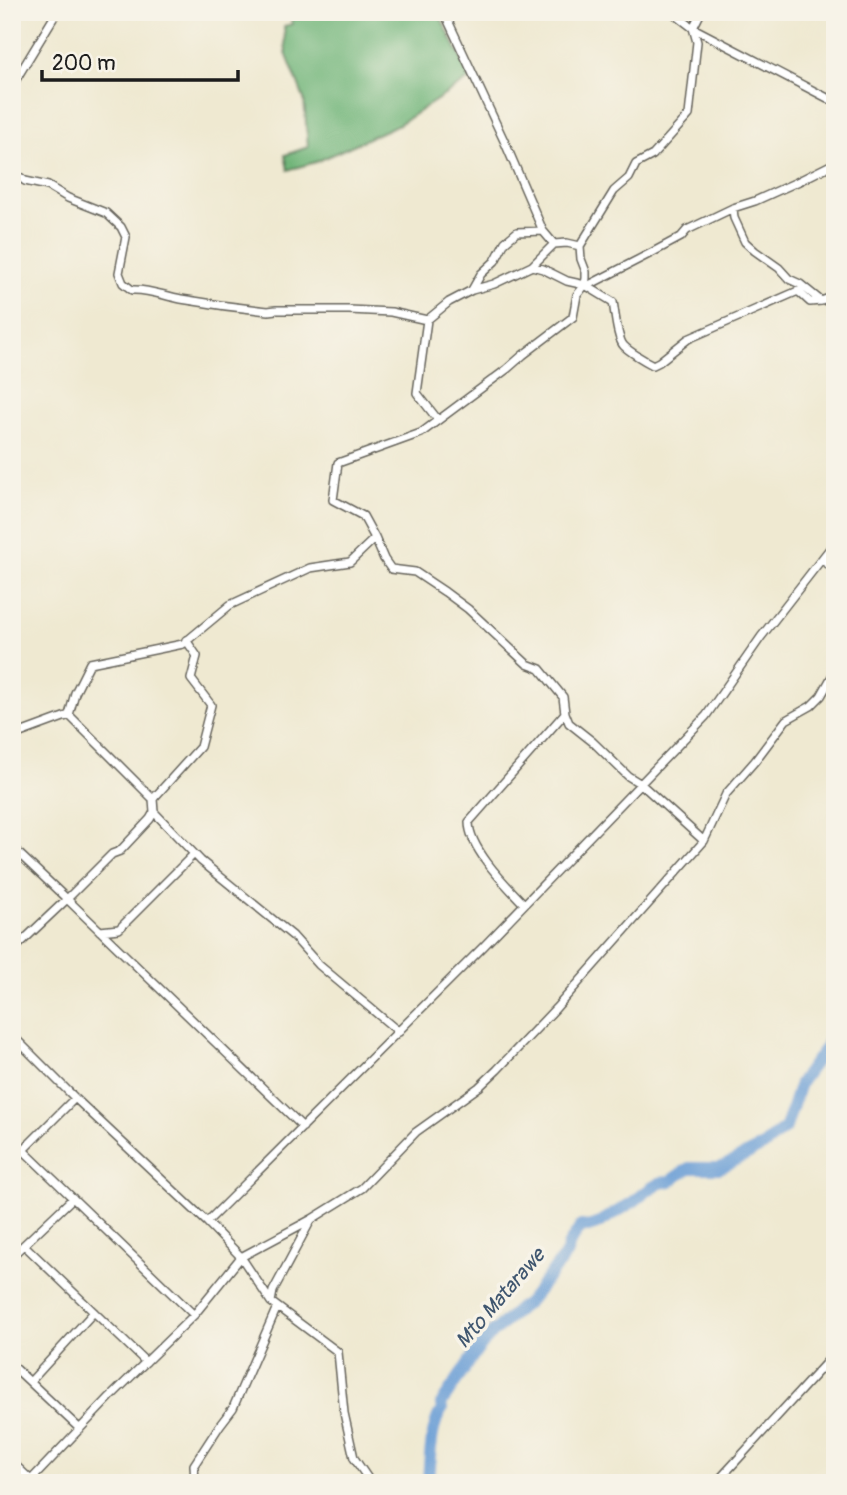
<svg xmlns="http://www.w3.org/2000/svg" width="847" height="1495" font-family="Pangolin,sans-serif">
<rect width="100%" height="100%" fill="#f7f3e8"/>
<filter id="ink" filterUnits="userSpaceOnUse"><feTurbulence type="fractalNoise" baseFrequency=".0143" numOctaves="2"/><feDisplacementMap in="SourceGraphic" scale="14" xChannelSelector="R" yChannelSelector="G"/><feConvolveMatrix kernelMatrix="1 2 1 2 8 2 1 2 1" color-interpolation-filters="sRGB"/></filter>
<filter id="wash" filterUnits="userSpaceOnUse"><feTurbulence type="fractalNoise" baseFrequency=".00686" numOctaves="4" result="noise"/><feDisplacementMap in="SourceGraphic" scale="28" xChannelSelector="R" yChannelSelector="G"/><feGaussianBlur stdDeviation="1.57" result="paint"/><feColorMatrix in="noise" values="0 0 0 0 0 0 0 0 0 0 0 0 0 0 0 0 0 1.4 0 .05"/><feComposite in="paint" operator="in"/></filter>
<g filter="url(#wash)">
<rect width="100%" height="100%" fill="#efe9d1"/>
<!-- forest -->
<path fill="#71b579" stroke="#46684a" stroke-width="2" d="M290,12H438L471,78L399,124L316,162L288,170L285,155L308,147L304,99L286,53L284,26L292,24Z"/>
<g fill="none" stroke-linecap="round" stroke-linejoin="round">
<!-- river -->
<path stroke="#699dd5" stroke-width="12" d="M428,1483C429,1466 431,1422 442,1410L441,1404L473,1356L494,1330H496L521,1307L527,1304L567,1253L568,1246L581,1226L588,1227L597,1224L633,1202L651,1188L660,1183L670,1181L689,1168H720L763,1146L786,1127L800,1083L826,1047L835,1027"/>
</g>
</g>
<g filter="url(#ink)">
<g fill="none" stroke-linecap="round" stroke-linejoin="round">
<!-- minor casing -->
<g stroke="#66645b" stroke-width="10">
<path id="minor" d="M701,12L693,28L835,102
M12,86L57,12
M12,172L16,174L25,181L48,186L68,198L106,213L121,227L126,237L119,273L123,283L132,290C149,289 164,296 181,299C210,304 239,308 268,311L276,310H349L391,312L427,320L417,393L438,420
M733,208L734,218L745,242L755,251L779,268L789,279L800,284L821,301
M580,246L614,191L629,178L636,164L653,155L689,115L697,42L693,28L672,12
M532,266L543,269L567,281L585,285L613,302C615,312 617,339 624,346C630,352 645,361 653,365L659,362L688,339L798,291L810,302L821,301L835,296
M587,286L653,252L681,237L687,230L733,208L755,201L797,182L835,163
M472,290L494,284L532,266L554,244
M427,320L449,302L472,290L481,274L495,261L505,242L517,232L543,231
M375,538L384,559L391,569L415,572L445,592L468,609L527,664L540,669L563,697L565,713L569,723L593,742L628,776L641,784L704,841
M822,560L835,569
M12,736L69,715L75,693L90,663L183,644L230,605L310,568L350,562L375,538L363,516L333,500L338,463L421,433L507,369L523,355L573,317L577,295L585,285L586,278V272L581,259L580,246L567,243L554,244L543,231L506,145L444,12
M153,799L200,747L211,705L191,679L197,656L186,640
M154,812L201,861L293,936L319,965L399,1032
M12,847L67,899L112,854L120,851L150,819L154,812L153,799L69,715
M524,904C507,886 469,849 469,822L565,713
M100,931L119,929L194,854
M12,951L67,899L303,1127
M12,1035L75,1098L207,1222L241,1257L271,1302L338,1352L344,1413L354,1458L371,1483
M23,1150L194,1315
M12,1161L75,1098
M207,1222L484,946L706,716L761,637L835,542
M24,1245L146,1362
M12,1256L73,1198
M271,1302L273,1291L311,1220
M12,1365L80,1429
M30,1382L94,1312
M12,1462L33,1482
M31,1480L110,1397L194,1315L241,1257L312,1219L362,1188L416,1132L479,1087L497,1070L556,1008L704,841L726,794L755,761L786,720L811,706L821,696L835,671
M195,1483L194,1465L220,1425L233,1408L277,1307
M716,1483L835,1353"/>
</g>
<!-- minor -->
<use href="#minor" stroke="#fff" stroke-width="7"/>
</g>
</g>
<g text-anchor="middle" stroke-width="7" stroke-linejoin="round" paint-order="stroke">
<!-- water labels -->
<g font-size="21" font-style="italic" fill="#3f566f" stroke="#f7f3e8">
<text transform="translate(500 1298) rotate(-49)" y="7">Mto Matarawe</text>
</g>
</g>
<!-- margin -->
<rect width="847" height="1495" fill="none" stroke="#f7f3e8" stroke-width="42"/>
<!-- scale -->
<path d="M42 70v10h196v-10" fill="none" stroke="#1c1c1c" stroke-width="3.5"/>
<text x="52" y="70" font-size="21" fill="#1c1c1c" stroke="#f7f3e8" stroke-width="5" paint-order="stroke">200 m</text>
</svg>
